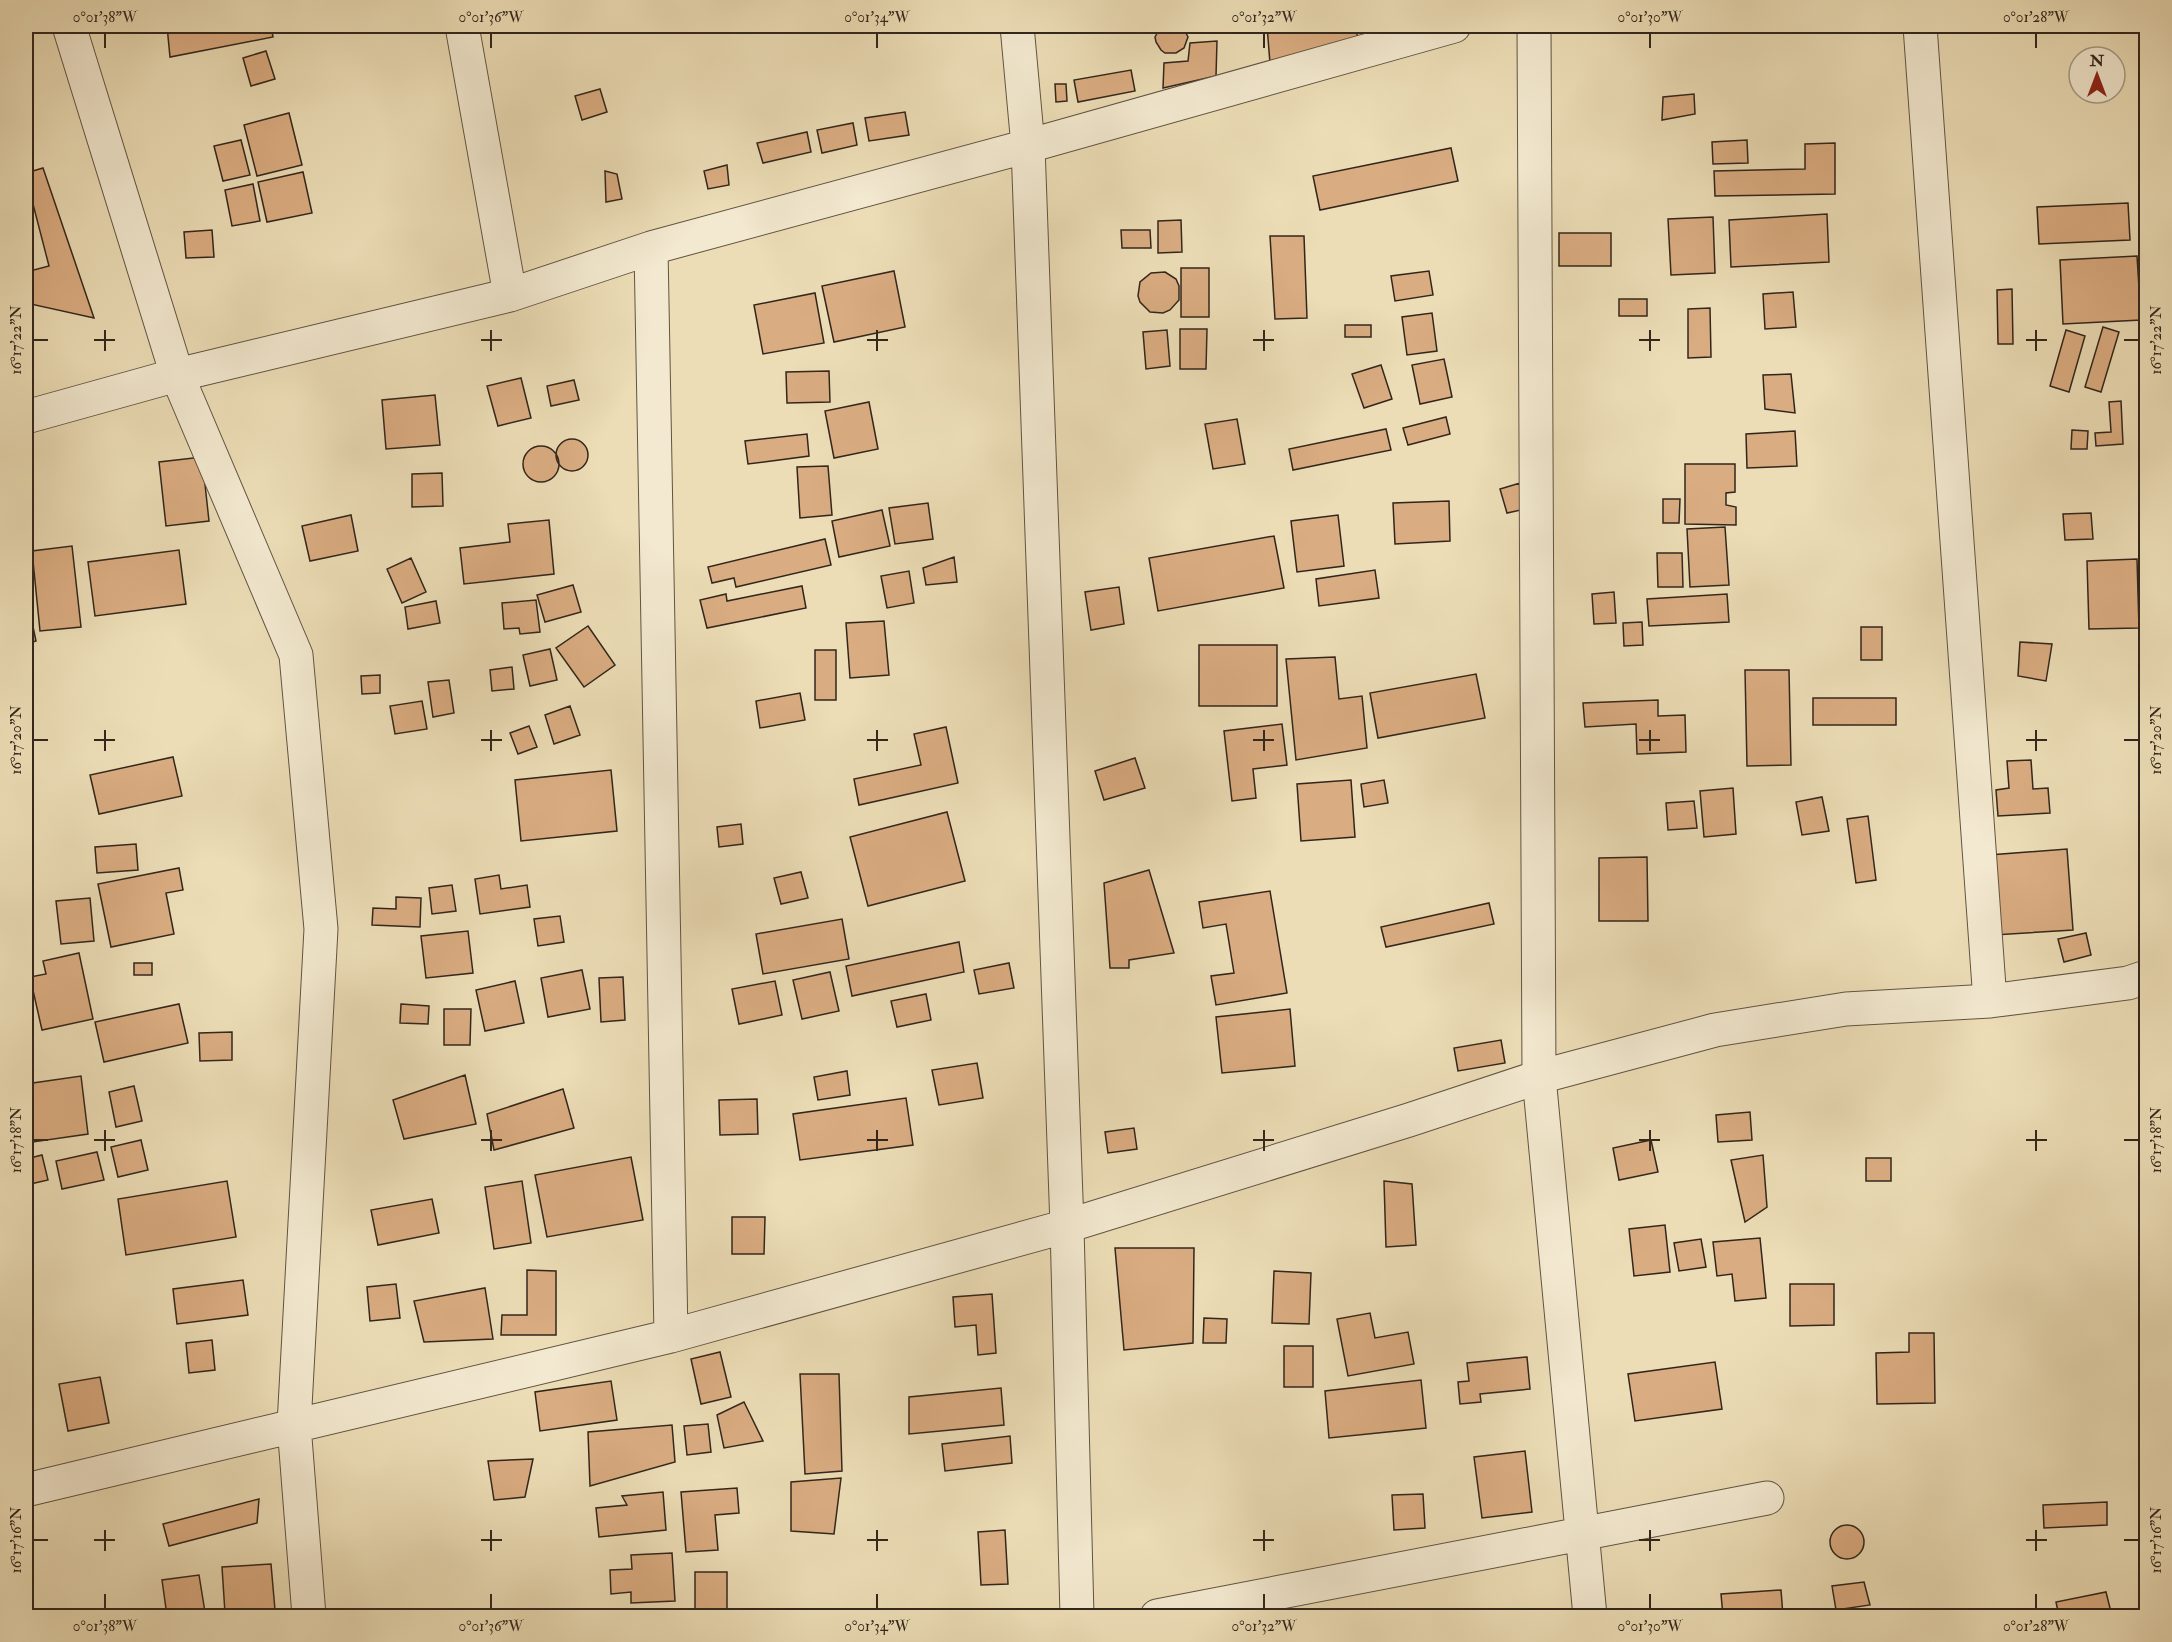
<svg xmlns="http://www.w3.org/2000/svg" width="2172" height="1642" font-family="'IM FELL Double Pica',serif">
<rect width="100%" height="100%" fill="#ecddb6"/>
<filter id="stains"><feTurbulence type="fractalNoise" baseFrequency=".00333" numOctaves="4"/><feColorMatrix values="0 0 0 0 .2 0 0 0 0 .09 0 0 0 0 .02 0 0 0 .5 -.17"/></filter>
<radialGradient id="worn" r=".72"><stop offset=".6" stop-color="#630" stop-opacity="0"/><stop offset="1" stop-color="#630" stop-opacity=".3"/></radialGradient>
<!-- building -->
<path fill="#daac81" stroke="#32261c" stroke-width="1.5" d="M167,26H271L273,37L170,57Z
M1161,26L1183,27L1188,37L1184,48L1176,53H1165L1161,50L1156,42L1155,37Z
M1267,26H1356L1358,42L1270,63Z
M1217,41L1216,76L1163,88L1164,63L1188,61L1190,43Z
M266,51L275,79L251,86L243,58Z
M1131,70L1135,91L1078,102L1074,80Z
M1055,84H1066L1067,101L1056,102Z
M600,89L607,112L582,120L575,96Z
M1694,94L1695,114L1662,120L1663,97Z
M905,112L909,135L869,141L865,118Z
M289,113L302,165L257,176L244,125Z
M853,123L857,145L822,153L817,130Z
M807,132L811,152L763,163L757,143Z
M241,140L250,175L223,181L214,146Z
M1747,140L1748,163L1713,164L1712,142Z
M1835,143V194L1715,196L1714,171L1805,169V144Z
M1451,148L1458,181L1320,210L1313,176Z
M727,165L729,185L708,189L704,171Z
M43,168L94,318L26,303V272L49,266L26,177V173Z
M605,171L617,174L622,199L606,202Z
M303,172L312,213L267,222L258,182Z
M253,184L260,221L232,226L225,190Z
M2128,203L2130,240L2039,244L2037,207Z
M1827,214L1829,262L1731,267L1729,220Z
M1713,217L1715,273L1671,275L1668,219Z
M1181,220L1182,252L1158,253V221Z
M212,230L214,257L186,258L184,232Z
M1121,230H1150L1151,248H1122Z
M1559,233H1611V266H1559Z
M1270,236H1304L1307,318L1275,319Z
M2137,256L2141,320L2063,324L2060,260Z
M1181,268H1209V317H1181Z
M894,271L905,327L834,342L822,286Z
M1429,271L1433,295L1395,301L1391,276Z
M1165,272L1176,279L1179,286V300L1170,310L1163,313L1150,312L1140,302L1138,296L1140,282L1151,273Z
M2012,289L2013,344H1998L1997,290Z
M1793,292L1796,327L1765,329L1763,294Z
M815,293L824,343L763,354L754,305Z
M1619,299H1647V316H1619Z
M1710,308L1711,357L1688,358V309Z
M1432,313L1437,351L1407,355L1402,317Z
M1345,325H1371V337H1345Z
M2103,327L2119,332L2101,392L2085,387Z
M1180,329H1207L1206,369H1180Z
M1167,330L1170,366L1146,369L1143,332Z
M2066,330L2085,336L2069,392L2050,386Z
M1444,359L1452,397L1420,404L1412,365Z
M1381,365L1392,399L1364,408L1352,374Z
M829,371L830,402L787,403L786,372Z
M1791,374L1795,413L1765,409L1763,375Z
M521,378L531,418L498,426L487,386Z
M574,380L579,400L551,406L547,386Z
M435,395L440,445L386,449L382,400Z
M2121,401L2123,444L2096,446L2095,433L2111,432L2109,402Z
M869,402L878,449L834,458L825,411Z
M1446,417L1450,434L1408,445L1403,428Z
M1237,419L1245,464L1213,469L1205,424Z
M1386,429L1391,450L1293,470L1289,449Z
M2072,430L2088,431L2087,449H2071Z
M1795,431L1797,466L1747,468L1746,434Z
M807,434L809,456L748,464L745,441Z
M556 455a16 16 0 1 1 32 0a16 16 0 1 1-32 0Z
M523 464a18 18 0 1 1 36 0a18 18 0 1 1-36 0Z
M202,457L209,521L166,526L159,462Z
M1685,464H1735V492L1726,493V505L1736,507V525L1685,524Z
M828,466L832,515L800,518L797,467Z
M442,473L443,506L412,507V474Z
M1520,483L1521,510L1507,513L1500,489Z
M1663,499H1680L1679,523H1663Z
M1449,501L1450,541L1395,544L1393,503Z
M928,503L933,539L895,544L889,508Z
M882,510L890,546L839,557L832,521Z
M2091,513L2093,539L2065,540L2063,514Z
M351,515L358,551L310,561L302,526Z
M1338,515L1344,566L1297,572L1291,521Z
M549,520L554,574L464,584L460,548L510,542L508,524Z
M1725,527L1729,585L1690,587L1687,529Z
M1274,536L1284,588L1158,611L1149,558Z
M825,539L831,565L736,587L734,578L712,583L708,567Z
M72,546L81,627L40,631L32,551Z
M179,550L186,604L95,616L88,562Z
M1657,553H1682L1683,587H1658Z
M954,557L957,582L926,585L923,568Z
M411,558L426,592L402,603L387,569Z
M2137,559L2139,628L2089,629L2087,561Z
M1375,570L1379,598L1319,606L1316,579Z
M909,571L914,603L887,608L881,576Z
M573,585L581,612L545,622L537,595Z
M802,586L806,608L707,628L700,600L726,594L727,601Z
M1119,587L1124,624L1091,630L1085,592Z
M1614,592L1616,623L1594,624L1592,594Z
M1727,594L1729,622L1649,626L1647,599Z
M536,600L540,632L520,634L519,628L504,629L502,603Z
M436,601L440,623L408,629L405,607Z
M31,617L36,641L26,644V618Z
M884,621L889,675L850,678L846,623Z
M1642,622L1643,645L1624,646L1623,623Z
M588,626L615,665L584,687L556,648Z
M1861,627H1882V660H1861Z
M2020,642L2052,644L2046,681L2018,676Z
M1199,645H1277V706H1199Z
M550,649L557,680L530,686L523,655Z
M815,650H836V700H815Z
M1335,657L1339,699L1362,696L1367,748L1296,760L1286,659Z
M512,667L514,689L492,691L490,670Z
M1745,670H1789L1791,765L1747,766Z
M1476,674L1485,718L1378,738L1370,693Z
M380,675V693L362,694L361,676Z
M449,680L454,713L433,717L428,682Z
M800,693L805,720L760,728L756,701Z
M1813,698H1896V725H1813Z
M1658,700V716L1685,715L1686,752L1637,754L1636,724L1585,727L1583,703Z
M422,701L427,729L395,734L390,706Z
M570,706L580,735L554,744L545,715Z
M1282,724L1287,765L1253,769L1256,798L1232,801L1224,731Z
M529,726L537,747L518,754L510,733Z
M946,727L958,783L859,805L854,779L921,765L914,734Z
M173,757L182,796L99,814L90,775Z
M1135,758L1145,788L1104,800L1095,771Z
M2031,760L2033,789L2048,788L2050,813L1998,816L1996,790L2009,788L2007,761Z
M611,770L617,831L521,841L515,780Z
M1351,780L1355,837L1301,841L1297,784Z
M1384,780L1388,803L1364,807L1361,784Z
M1733,788L1736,834L1704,837L1700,791Z
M1822,797L1829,831L1802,835L1796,802Z
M1694,801L1697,828L1668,830L1666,803Z
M947,812L965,881L868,906L850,837Z
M1868,816L1876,880L1856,883L1847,819Z
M741,824L743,844L719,847L717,827Z
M136,844L138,870L97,873L95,847Z
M2067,849L2073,930L1994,935L1989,855Z
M1647,857L1648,921H1599V858Z
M179,868L183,890L166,893L174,934L111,947L98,884Z
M1149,870L1174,953L1129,960V968H1110L1104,883Z
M801,872L808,898L781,904L774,878Z
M499,875L501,889L527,885L530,907L480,914L475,879Z
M452,885L456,911L432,914L429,888Z
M1270,891L1287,993L1216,1005L1211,976L1234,973L1226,924L1203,928L1199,902Z
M396,897L421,898L420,927L372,925L373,908L396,909Z
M90,898L94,941L61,944L56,901Z
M1489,903L1494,924L1386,947L1381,927Z
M560,916L564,942L538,946L534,919Z
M842,919L849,959L763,974L756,934Z
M468,931L473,973L426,978L421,936Z
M2086,933L2091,955L2064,962L2058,939Z
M959,942L964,972L852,996L846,966Z
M79,953L93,1019L42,1030L30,977L46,974L43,961Z
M134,963H152V975H134Z
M1009,963L1014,988L979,994L974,970Z
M582,970L590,1009L548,1017L541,978Z
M830,972L839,1011L802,1019L793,980Z
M623,977L625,1020L601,1022L599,978Z
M515,981L524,1023L485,1031L476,990Z
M775,981L782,1015L739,1024L732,989Z
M926,994L931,1020L897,1027L891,1001Z
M179,1004L188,1043L104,1062L95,1022Z
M401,1004L429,1006L428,1024L400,1023Z
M444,1009H471L470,1045H444Z
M1290,1009L1295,1066L1222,1073L1216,1017Z
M232,1032V1060L200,1061L199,1033Z
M1501,1040L1505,1063L1458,1071L1454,1048Z
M977,1063L983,1098L939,1105L932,1070Z
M847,1071L850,1095L818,1100L814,1077Z
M465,1075L476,1124L404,1139L393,1100Z
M81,1076L88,1134L26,1143V1084Z
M134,1086L142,1121L116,1127L109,1092Z
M563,1089L574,1128L494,1150L487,1114Z
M906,1098L913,1145L800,1160L793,1114Z
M757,1099L758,1134L720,1135L719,1100Z
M1750,1112L1752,1140L1718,1142L1716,1115Z
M1134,1128L1137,1149L1108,1153L1105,1132Z
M141,1140L148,1170L118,1177L111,1147Z
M1651,1140L1658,1172L1619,1180L1613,1148Z
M97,1152L104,1180L62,1189L56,1161Z
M42,1155L48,1180L26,1185V1159Z
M1763,1155L1767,1207L1745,1222L1731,1160Z
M631,1157L643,1220L547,1237L535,1175Z
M1866,1158H1891V1181H1866Z
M227,1181L236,1237L126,1255L118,1199Z
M522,1181L531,1243L494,1249L485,1187Z
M1384,1181L1412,1184L1416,1245L1386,1247Z
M432,1199L439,1233L378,1245L371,1210Z
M732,1217H765L764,1254H732Z
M1665,1225L1670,1272L1634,1276L1629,1229Z
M1760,1238L1766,1298L1735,1301L1732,1274L1717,1276L1713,1242Z
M1701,1239L1706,1267L1679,1271L1674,1243Z
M1115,1248H1194L1193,1343L1124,1350Z
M527,1270L556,1271V1335H501L502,1315H527Z
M1274,1271L1311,1273L1309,1324L1272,1323Z
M243,1280L248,1315L177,1324L173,1289Z
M396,1284L400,1318L370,1321L367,1287Z
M1790,1284H1834V1325L1790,1326Z
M485,1288L493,1339L424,1342L414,1301Z
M992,1294L996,1353L978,1355L976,1325L955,1327L953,1297Z
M1370,1313L1375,1338L1408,1332L1414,1364L1348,1376L1337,1319Z
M1204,1318L1227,1319L1226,1343H1203Z
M1909,1333H1934L1935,1403L1877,1404L1876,1353L1909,1352Z
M212,1340L215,1370L189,1373L186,1343Z
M1284,1346H1313V1387H1284Z
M720,1352L731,1397L701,1404L691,1359Z
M1527,1357L1530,1389L1480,1394L1481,1402L1460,1404L1458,1382L1469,1381L1467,1363Z
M1715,1362L1722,1409L1635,1421L1628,1374Z
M800,1374H839L842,1471L805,1474Z
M100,1377L109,1423L68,1431L59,1384Z
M1421,1380L1426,1428L1329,1438L1325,1391Z
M611,1381L617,1420L540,1431L535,1392Z
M1001,1388L1004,1425L909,1434V1397Z
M744,1402L763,1441L724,1448L717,1415Z
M708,1424L711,1452L687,1455L684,1426Z
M672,1425L675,1462L590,1486L588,1432Z
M1010,1436L1012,1463L945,1471L942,1444Z
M1525,1451L1532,1512L1482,1518L1474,1457Z
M533,1459L525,1497L494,1500L488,1461Z
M841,1478L834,1534L791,1531V1482Z
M737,1488L739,1513L715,1515L718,1550L686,1552L681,1492Z
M663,1492L666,1530L599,1537L596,1508L627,1505L622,1496Z
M1423,1494L1425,1528L1394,1530L1392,1495Z
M259,1499L257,1523L169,1546L163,1524Z
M2107,1502V1525L2044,1528L2043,1505Z
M1830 1542a17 17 0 1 1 34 0a17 17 0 1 1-34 0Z
M1005,1530L1008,1584L981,1585L978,1532Z
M672,1553L675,1601L631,1603V1592L611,1594L610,1570L632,1569L631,1555Z
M271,1564L275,1610L225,1613L222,1567Z
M695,1572H727V1611H695Z
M199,1575L205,1612L167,1616L162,1580Z
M1864,1582L1870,1605L1836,1610L1832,1586Z
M1781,1590L1783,1616H1723L1721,1594Z
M2106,1592L2112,1616H2059L2056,1602Z
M517,1613V1616H469Z"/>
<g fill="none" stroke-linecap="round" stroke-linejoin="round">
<!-- minor casing -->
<g stroke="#605442" stroke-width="35">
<path id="minor" d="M69,26L177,375L296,655L321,929L294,1425L309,1616
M462,26L510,295
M1017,26L1028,146L1067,1226L1077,1616
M1534,26L1539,1077L1590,1616
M1920,26L1990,1001
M651,248L671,1336
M26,417L177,375L510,295L651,248L1028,146L1454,26
M26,1490L671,1336L1067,1226L1409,1120L1539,1077L1715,1030L1846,1009L1990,1001L2128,983L2146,977
M1157,1616L1767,1498"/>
</g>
<!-- minor -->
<use href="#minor" stroke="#f3e9d0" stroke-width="33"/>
</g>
<!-- ticks -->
<path fill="none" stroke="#32261c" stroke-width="2" d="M105,33V48M491,33V48M877,33V48M1264,33V48M1650,33V48M2036,33V48M105,330V351M491,330V351M877,330V351M1264,330V351M1650,330V351M2036,330V351M33,340H48M94,340H115M481,340H502M867,340H888M1253,340H1274M1639,340H1660M2026,340H2047M2124,340H2139M105,730V751M491,730V751M877,730V751M1264,730V751M1650,730V751M2036,730V751M33,740H48M94,740H115M481,740H502M867,740H888M1253,740H1274M1639,740H1660M2026,740H2047M2124,740H2139M105,1130V1151M491,1130V1151M877,1130V1151M1264,1130V1151M1650,1130V1151M2036,1130V1151M33,1140H48M94,1140H115M481,1140H502M867,1140H888M1253,1140H1274M1639,1140H1660M2026,1140H2047M2124,1140H2139M105,1530V1551M491,1530V1551M877,1530V1551M1264,1530V1551M1650,1530V1551M2036,1530V1551M33,1540H48M94,1540H115M481,1540H502M867,1540H888M1253,1540H1274M1639,1540H1660M2026,1540H2047M2124,1540H2139M105,1594V1609M491,1594V1609M877,1594V1609M1264,1594V1609M1650,1594V1609M2036,1594V1609"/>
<!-- margin -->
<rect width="2172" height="1642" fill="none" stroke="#ecddb6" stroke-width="66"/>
<!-- north arrow -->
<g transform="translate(2097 75)"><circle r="28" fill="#f3e9d0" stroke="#a69b88" stroke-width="1.5"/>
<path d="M0-4.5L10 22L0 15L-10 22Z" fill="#8f2418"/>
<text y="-9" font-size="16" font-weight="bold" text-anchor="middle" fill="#32261c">N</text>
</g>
<rect x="33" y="33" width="2106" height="1576" fill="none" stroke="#32261c" stroke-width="2"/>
<g font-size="15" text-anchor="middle" fill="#32261c">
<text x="105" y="22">0°01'38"W</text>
<text x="491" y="22">0°01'36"W</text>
<text x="877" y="22">0°01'34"W</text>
<text x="1264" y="22">0°01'32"W</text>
<text x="1650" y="22">0°01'30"W</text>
<text x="2036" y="22">0°01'28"W</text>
<text transform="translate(16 340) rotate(-90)" y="5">16°17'22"N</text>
<text transform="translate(2156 340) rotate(-90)" y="5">16°17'22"N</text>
<text transform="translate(16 740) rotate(-90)" y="5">16°17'20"N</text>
<text transform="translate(2156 740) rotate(-90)" y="5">16°17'20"N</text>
<text transform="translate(16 1140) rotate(-90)" y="5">16°17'18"N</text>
<text transform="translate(2156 1140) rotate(-90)" y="5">16°17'18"N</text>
<text transform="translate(16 1540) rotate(-90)" y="5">16°17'16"N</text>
<text transform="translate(2156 1540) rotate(-90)" y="5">16°17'16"N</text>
<text x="105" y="1631">0°01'38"W</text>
<text x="491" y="1631">0°01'36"W</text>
<text x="877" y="1631">0°01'34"W</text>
<text x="1264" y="1631">0°01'32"W</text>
<text x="1650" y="1631">0°01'30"W</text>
<text x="2036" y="1631">0°01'28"W</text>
</g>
<rect width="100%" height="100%" filter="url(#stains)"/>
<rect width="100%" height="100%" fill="url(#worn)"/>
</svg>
